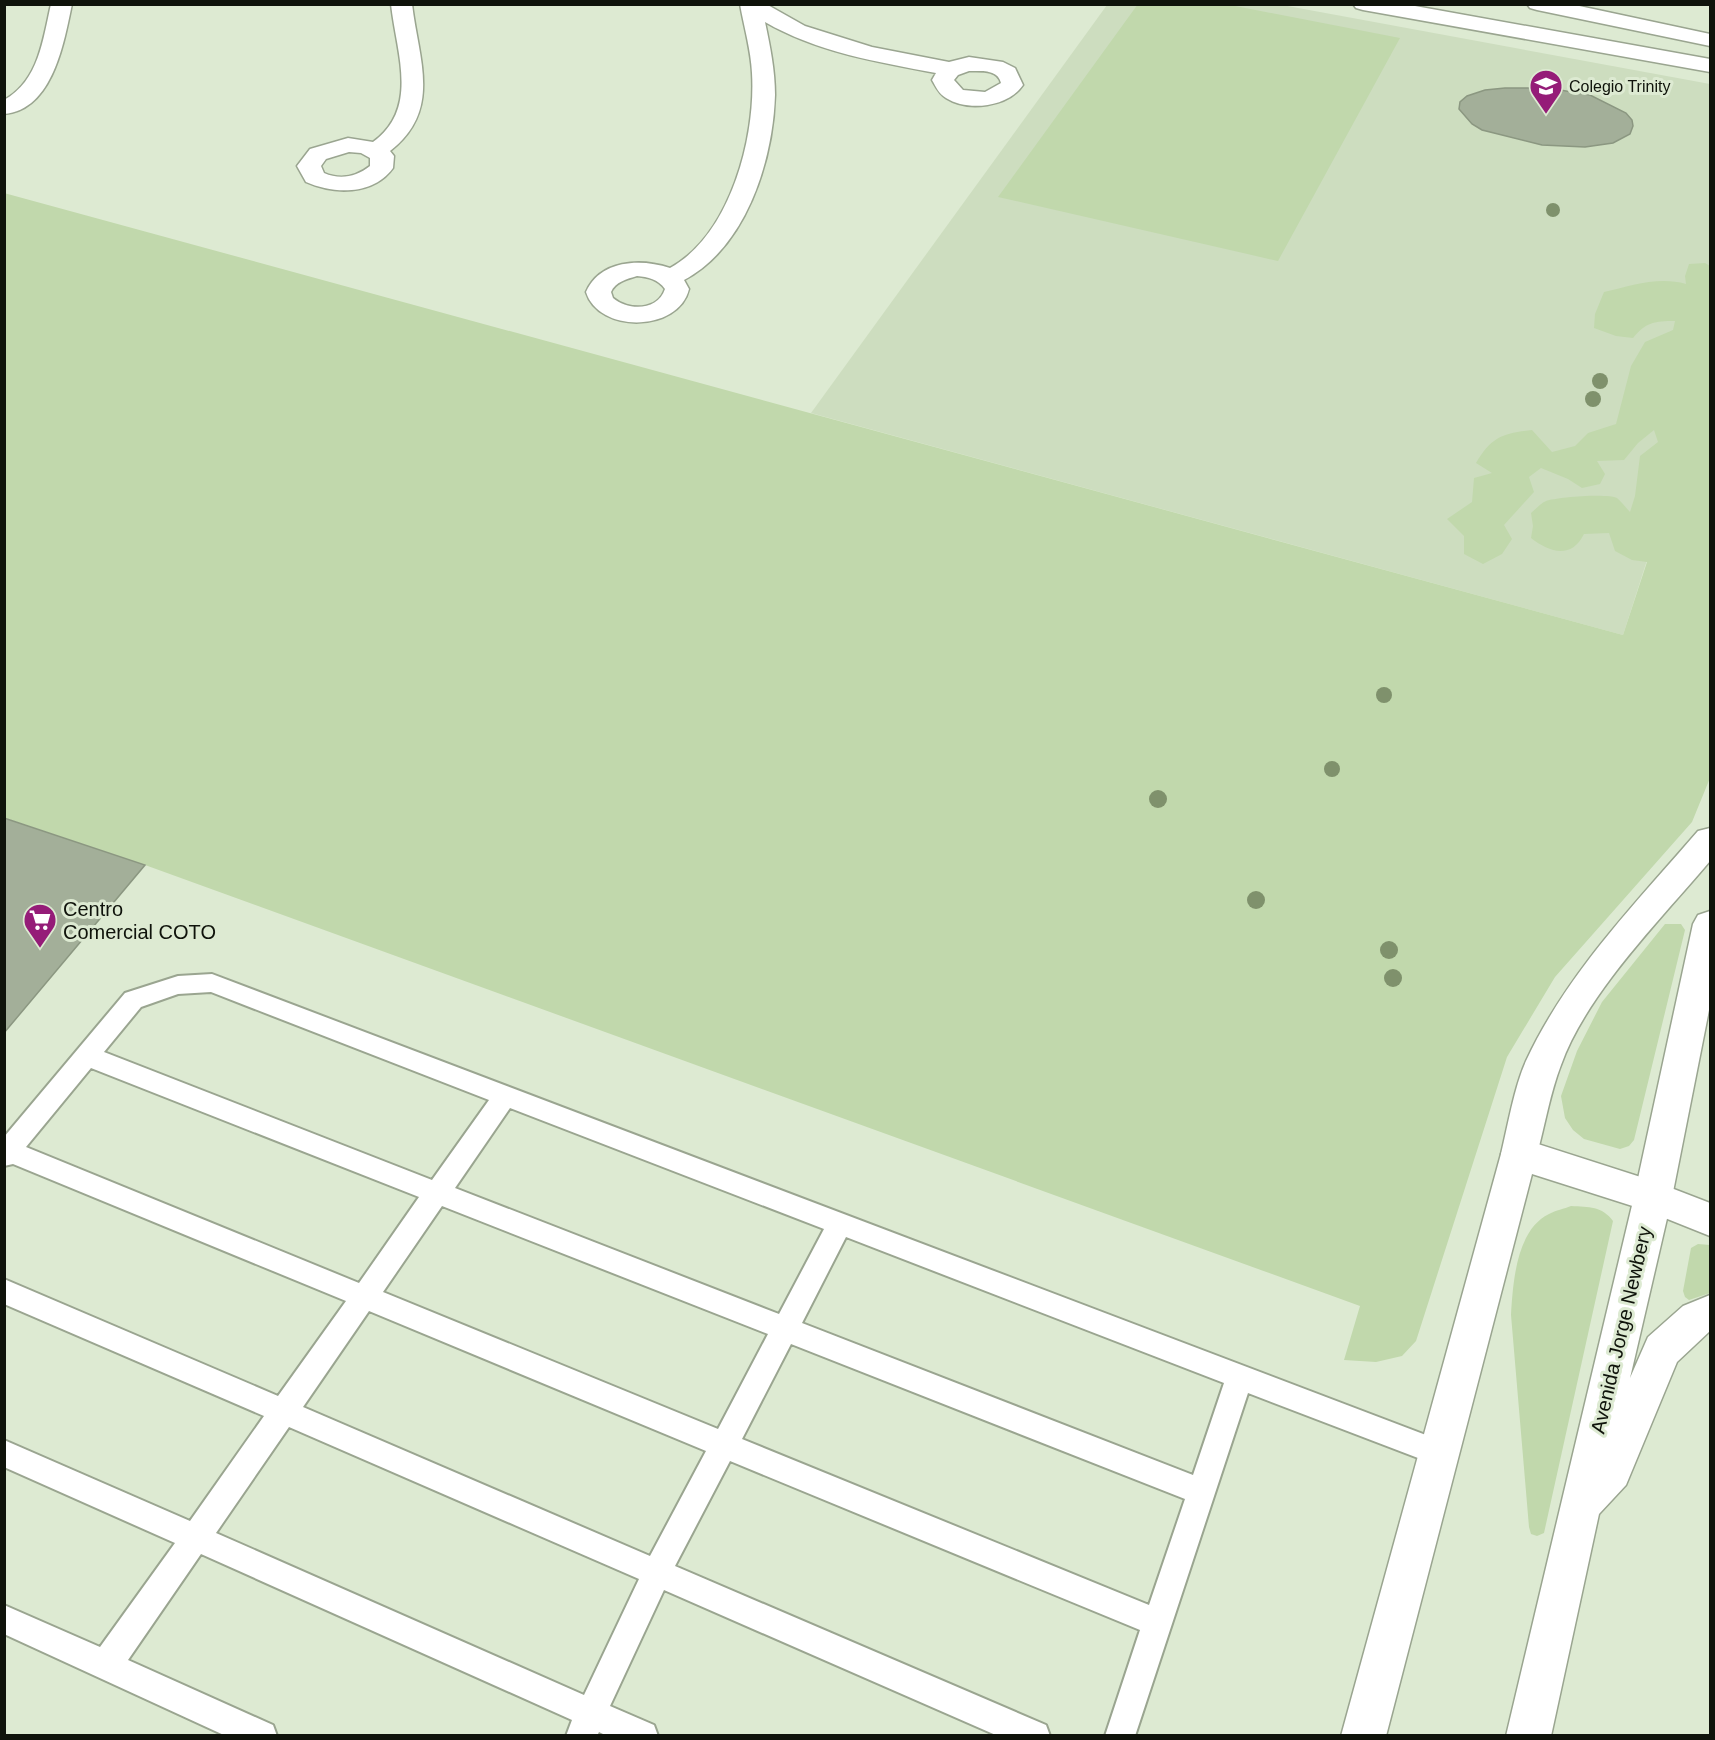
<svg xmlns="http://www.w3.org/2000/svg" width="1715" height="1740" font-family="Helvetica,sans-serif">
<rect width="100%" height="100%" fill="#ddead2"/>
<!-- built -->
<path fill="#cdddbf" d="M1107,5H1282L1710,84V364L1623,635L811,413Z"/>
<!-- green -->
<path fill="#c1d8ac" d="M1138,4L1230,5L1400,38L1278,261L998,197Z
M4,193L1623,635L1647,562L1632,560L1615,551L1609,533L1584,534C1571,560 1549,552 1531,538L1533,526L1531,513C1536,509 1541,503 1546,501C1556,497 1608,493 1617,498C1621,501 1626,508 1630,512L1635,496L1640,456L1658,442L1654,430L1638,443L1624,460L1597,461L1605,474L1600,484L1582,488L1568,479L1541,468L1529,477L1534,492L1504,525L1512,539L1502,554L1483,564L1464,554V536L1447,519L1472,502L1474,478L1492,473L1476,463C1491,437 1503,433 1532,430L1552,452L1575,446L1588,433L1616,424L1631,366L1645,342L1673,330L1675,321C1655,321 1646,322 1633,338L1616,336L1594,328L1595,314L1604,292C1631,286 1658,276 1686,284L1685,276L1689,264L1705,263L1710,266V778L1692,822L1555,977L1507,1057L1416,1341L1402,1356L1376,1362L1344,1360L1360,1306L145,865L5,818Z
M1665,924H1681L1685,930L1634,1140L1629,1146L1620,1149L1584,1139L1573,1130L1565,1118L1561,1096L1577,1051L1602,1002Z
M1571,1206C1589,1207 1602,1206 1613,1221L1544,1533L1537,1536L1531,1534L1529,1527L1511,1315C1513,1283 1516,1230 1549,1214C1556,1210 1564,1209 1571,1206Z
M1698,1244L1710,1245V1293L1689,1300L1685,1297L1683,1291L1691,1248Z"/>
<!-- building -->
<path fill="#a3af99" stroke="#8b9781" stroke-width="1.5" d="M1505,88H1548L1590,95L1626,113L1632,120L1633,126L1630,134L1613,143L1585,147L1542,145L1482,130L1472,124L1459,109L1460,102L1467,96L1485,90Z
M4,818L145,865L4,1033Z"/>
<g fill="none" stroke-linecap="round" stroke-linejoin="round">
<!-- lane casing -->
<g stroke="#9aa590" stroke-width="4">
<path id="lane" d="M212,974L1439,1440L1449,1444L1453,1453L1449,1462L1439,1466L1248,1393L1135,1736H1105L1140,1630L730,1461L675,1566L1046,1725L1050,1736H998L664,1590L610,1706L654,1725L658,1736H607L599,1732L597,1736H566L572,1720L201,1554L128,1660L273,1725L277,1736H226L4,1634V1605L100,1647L175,1543L4,1467V1440L190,1521L264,1416L4,1304V1279L278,1396L346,1301L13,1164L4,1166V1137L125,993L178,976ZM211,992L489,1100L432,1180L104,1052L141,1007L178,994ZM91,1068L419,1197L359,1283L26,1147ZM510,1108L824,1229L779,1314L455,1188ZM442,1206L768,1334L718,1429L383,1292ZM846,1237L1224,1383L1193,1475L802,1323ZM369,1311L706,1451L650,1556L303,1407ZM791,1344L1185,1499L1149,1605L742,1439ZM289,1427L639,1579L584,1695L216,1533Z"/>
</g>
<!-- street casing -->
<g stroke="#9aa590" stroke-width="3">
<path id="street" d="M51,4H72C64,42 53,110 4,114V100C39,81 43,39 51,4Z
M391,4H412C418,58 443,110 390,151L394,156L393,168C373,196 333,194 306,182L297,166L310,149L348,138L373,142C420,108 396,52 391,4ZM349,152L361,153L370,158V166C356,177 340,180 324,173L321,166L326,159Z
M740,4H766L805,26L872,47L949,62L969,57L1003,62L1015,68L1023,85C1008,107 968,112 946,98C939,94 936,87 932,80L936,73C877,62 817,52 765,22C770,46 775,70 775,95C773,161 746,247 684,280L689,289C679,332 599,334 586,292C600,260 640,258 670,268C730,235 756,138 752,73C751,50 744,27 740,4ZM969,71C981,71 998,69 1001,83L985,92L963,90L954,80L958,75ZM637,276C648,277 658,279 665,289C658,311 628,311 613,298L611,292C615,282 627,279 637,276Z
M1353,4H1404L1710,59V72L1363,10L1356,8Z
M1527,4H1570L1710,34V46L1537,10L1530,8Z
M1519,1138L1653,1181L1710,1203V1236L1645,1210L1532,1174L1386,1736H1341L1501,1154L1506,1143Z"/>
</g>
<!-- secondary casing -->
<g stroke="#9aa590" stroke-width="3">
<path id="secondary" d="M1710,828V861C1662,918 1586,994 1561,1065C1550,1093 1545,1125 1537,1154L1532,1165L1519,1170L1506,1165L1501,1154C1508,1125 1514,1088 1526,1061C1567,973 1635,904 1698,831Z
M1710,911V1005L1672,1197L1630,1378L1648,1337L1683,1306L1710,1295V1331L1677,1362L1626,1485L1599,1514L1551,1736H1506L1634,1197L1693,924L1698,915Z"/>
</g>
<!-- lane -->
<use href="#lane" fill="#fff" fill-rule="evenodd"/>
<!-- street -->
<use href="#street" fill="#fff" fill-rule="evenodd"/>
<!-- secondary -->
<use href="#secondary" fill="#fff" fill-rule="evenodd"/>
</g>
<!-- trees -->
<g fill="#7f916c">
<circle cx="1553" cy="210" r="7"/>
<circle cx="1600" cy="381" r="8"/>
<circle cx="1593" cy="399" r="8"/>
<circle cx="1384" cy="695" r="8"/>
<circle cx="1332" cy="769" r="8"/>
<circle cx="1158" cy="799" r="9"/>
<circle cx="1256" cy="900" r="9"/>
<circle cx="1389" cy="950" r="9"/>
<circle cx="1393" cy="978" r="9"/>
</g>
<!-- icons -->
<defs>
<g id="school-pin" transform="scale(1.725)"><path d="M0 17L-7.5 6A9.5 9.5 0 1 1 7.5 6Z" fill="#951c78" stroke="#ddead2"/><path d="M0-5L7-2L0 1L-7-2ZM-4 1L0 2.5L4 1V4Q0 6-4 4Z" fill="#fff"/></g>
<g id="supermarket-pin" transform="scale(1.725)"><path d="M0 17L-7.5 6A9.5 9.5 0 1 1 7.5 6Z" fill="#951c78" stroke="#ddead2"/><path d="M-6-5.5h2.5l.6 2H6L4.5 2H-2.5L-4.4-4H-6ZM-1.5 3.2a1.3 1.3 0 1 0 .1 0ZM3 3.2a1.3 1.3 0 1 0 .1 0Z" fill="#fff"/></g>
</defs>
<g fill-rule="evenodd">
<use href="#school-pin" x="1546" y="86"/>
<use href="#supermarket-pin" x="40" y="920"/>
</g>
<g text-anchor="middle" stroke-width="6" stroke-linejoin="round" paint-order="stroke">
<!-- far-poi labels -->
<g font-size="16" fill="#0f130b" stroke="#ddead2" text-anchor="start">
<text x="1569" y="92">Colegio Trinity</text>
</g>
<!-- poi labels -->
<g font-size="20" fill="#0f130b" stroke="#ddead2" text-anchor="start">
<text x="63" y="916">Centro<tspan x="63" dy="23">Comercial COTO</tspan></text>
</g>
<!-- street labels -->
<g font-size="20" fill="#0f130b" stroke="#ddead2">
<text transform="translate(1621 1330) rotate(-77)" y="7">Avenida Jorge Newbery</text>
</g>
</g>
<!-- border -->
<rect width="1715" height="1740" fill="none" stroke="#0f130b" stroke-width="12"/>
</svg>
